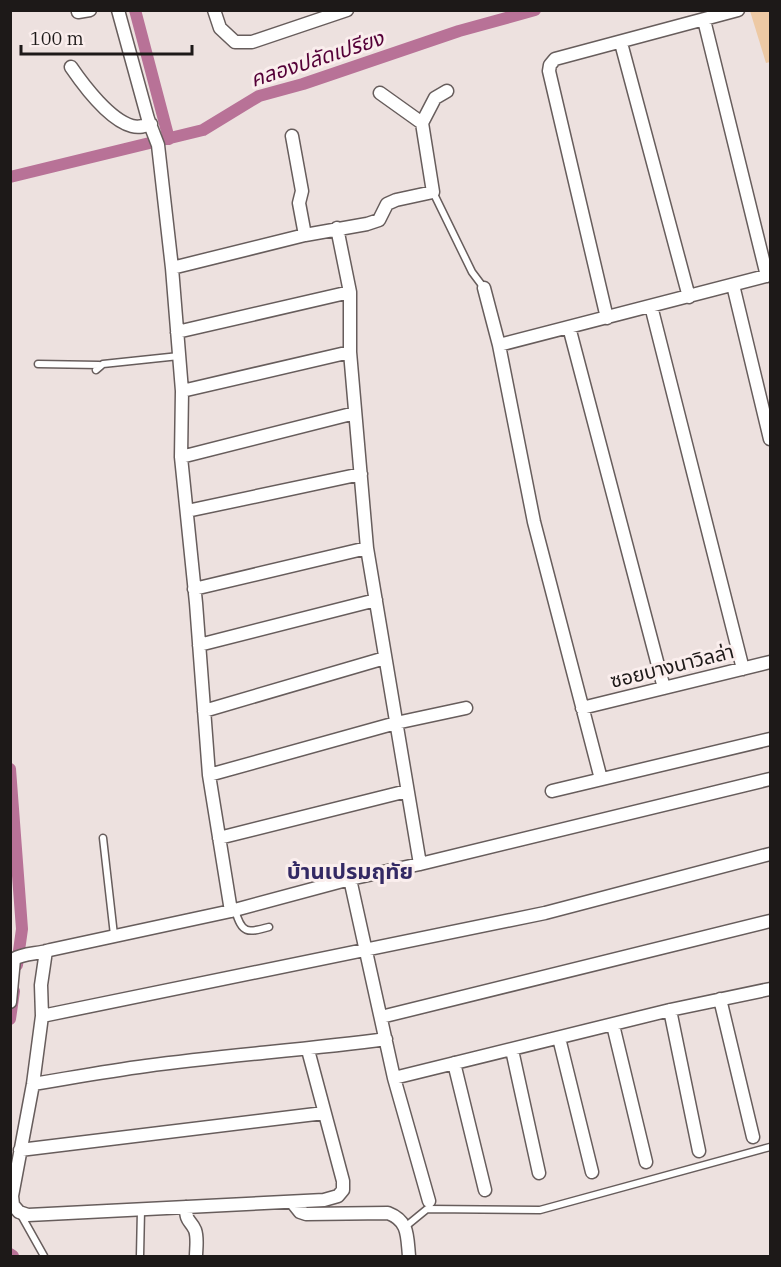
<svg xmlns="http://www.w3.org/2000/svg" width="781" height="1267" font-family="'IBM Plex Serif','Noto Sans Thai',serif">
<rect width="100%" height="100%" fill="#ede1df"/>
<!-- green -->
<path fill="#edc9a4" d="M750,11H770V62L766,63Z"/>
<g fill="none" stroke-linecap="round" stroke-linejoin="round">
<!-- canal -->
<path stroke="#b87297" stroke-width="12" d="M135,10L169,139
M10,177L203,130L259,96L303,84L459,31L535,10
M10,769L22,929L17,965
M10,1019L14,991
M10,1254L13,1256"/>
<!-- service casing -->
<g stroke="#675d5c" stroke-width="9">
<path id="service" d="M433,192L472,272L484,288
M38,364L99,365
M96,370L103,364L179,356
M103,838L114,935
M235,910C242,934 247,933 269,927
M21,1215L44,1256
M405,1227L427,1209L540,1210L770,1147
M140,1256L141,1210"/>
</g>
<!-- minor casing -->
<g stroke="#675d5c" stroke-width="15">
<path id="minor" d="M118,10L148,119L158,145L172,268L182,391L181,457L196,603L209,775L231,911
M214,10L220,28L235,42H252L347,10
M78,12L90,10
M704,20L767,276
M621,43L689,297
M71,67C84,86 110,120 132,126C139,128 145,126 151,124
M422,123L435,98L447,91
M292,136L302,191L299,203L305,235
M337,228L350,292V352L367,548L420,864
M172,268L305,235L367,224L379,220L387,204L396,200L433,192L422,123L380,93
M733,285L770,439
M484,288L499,345L534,522L601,779
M651,306L743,669
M607,318L549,71L550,65L555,59L738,10
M569,327L664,688
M177,332L350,292
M499,345L770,275
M182,391L350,352
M181,457L355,413
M187,511L361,474
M194,589L367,548
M199,645L376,600
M582,708L770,662
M204,711L385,658
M209,775L396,723L466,708
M552,791L770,739
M219,838L407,791
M350,879L394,1078L429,1201
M46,951L41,985L42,1016L33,1084L12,1196L13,1205L19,1212L28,1215L324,1200L338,1196L343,1190V1181L308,1050
M720,999L753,1137
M10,1002L14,959C23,953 38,954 50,950L231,911L350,879L420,864L770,779
M670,1010L699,1151
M42,1016L545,913L770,854
M381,1017L770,921
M613,1025L646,1162
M559,1038L592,1172
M512,1050L539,1173
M454,1063L485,1190
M394,1078L670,1010L770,989
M33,1084C70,1078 108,1071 146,1066C226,1055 306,1050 386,1039
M20,1150L324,1113
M292,1202L300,1212L306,1214L388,1213C409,1221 407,1236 409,1256
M186,1207C186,1223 190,1219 195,1230C198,1238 196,1249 196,1256"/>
</g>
<!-- service -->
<use href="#service" stroke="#fff" stroke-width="6"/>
<!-- minor -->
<use href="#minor" stroke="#fff" stroke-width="12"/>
</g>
<g text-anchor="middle" stroke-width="6" stroke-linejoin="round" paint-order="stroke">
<!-- street labels -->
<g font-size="20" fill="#1d1918" stroke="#faeeed">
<text transform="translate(672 666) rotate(-14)" y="7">ซอยบางนาวิลล่า</text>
</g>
<!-- water labels -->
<g font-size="21" font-style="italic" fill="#550038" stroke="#faeeed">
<text transform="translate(317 59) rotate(-18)" y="7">คลองปลัดเปรียง</text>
</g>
<!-- quarter labels -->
<g font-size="22" font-weight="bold" fill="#332964" stroke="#faeeed">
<text x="350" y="879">บ้านเปรมฤทัย</text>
</g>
</g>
<!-- border -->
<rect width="781" height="1267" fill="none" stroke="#1d1918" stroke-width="24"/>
<!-- scale -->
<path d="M21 45v9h171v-9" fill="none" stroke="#1d1918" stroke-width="3"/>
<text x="30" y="45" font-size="18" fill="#1d1918" stroke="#faeeed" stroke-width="4.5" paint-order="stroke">100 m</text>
</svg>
